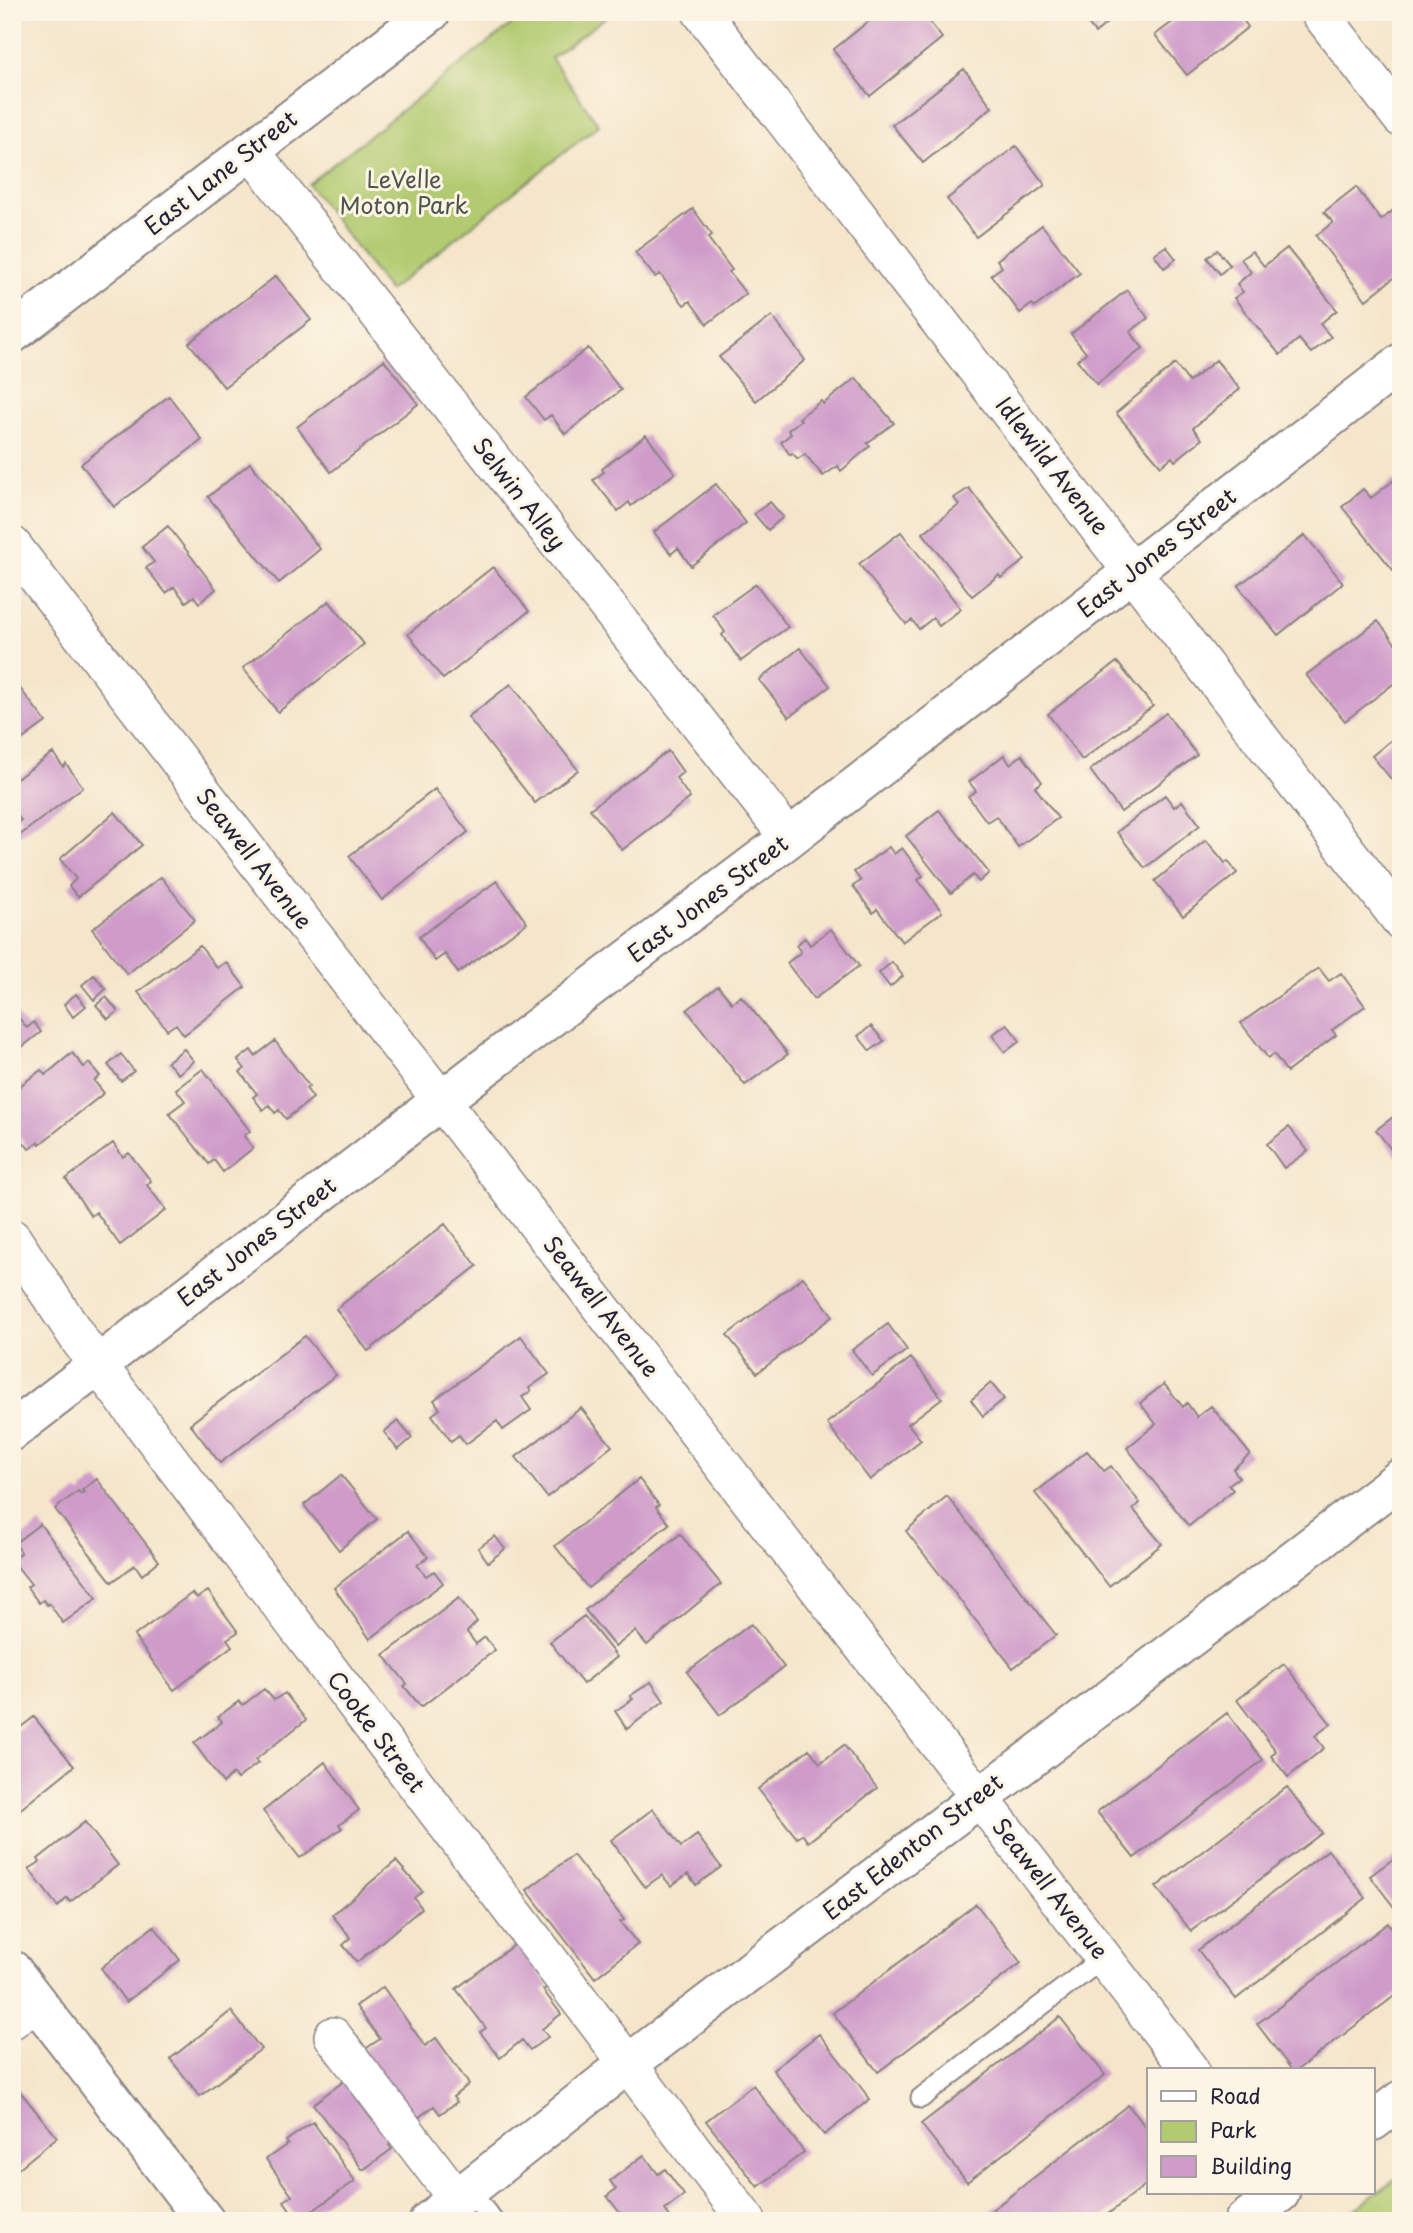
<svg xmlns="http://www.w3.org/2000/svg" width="1413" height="2233" font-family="'Playpen Sans',sans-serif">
<rect width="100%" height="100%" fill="#fcf5e5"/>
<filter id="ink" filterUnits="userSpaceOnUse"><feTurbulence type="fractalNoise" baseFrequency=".0143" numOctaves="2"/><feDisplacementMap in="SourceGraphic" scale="14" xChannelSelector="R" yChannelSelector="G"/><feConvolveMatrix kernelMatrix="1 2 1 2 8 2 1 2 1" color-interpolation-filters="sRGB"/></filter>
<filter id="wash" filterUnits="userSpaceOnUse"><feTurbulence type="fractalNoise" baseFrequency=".00686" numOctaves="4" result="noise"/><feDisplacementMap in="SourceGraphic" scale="28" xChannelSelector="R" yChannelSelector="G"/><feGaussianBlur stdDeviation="1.57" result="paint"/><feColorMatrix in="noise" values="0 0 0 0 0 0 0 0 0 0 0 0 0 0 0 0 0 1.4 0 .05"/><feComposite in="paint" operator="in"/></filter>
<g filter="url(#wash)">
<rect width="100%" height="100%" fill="#f5e6cb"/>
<!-- green -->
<path fill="#b2cb71" stroke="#6a7656" stroke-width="2" d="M527,12H613L551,58L599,125L389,291L308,184Z
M1401,2174V2221H1339L1399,2176Z"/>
<g id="blocks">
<!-- building -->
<path fill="#cf9cca" d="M880,12H922L942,38L870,96L833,50Z
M1078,12H1120L1095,33Z
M1186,12H1237L1248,27L1187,75L1155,35Z
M964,69L992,107L923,163L892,125Z
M1016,146L1045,185L976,237L947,199Z
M1356,187L1381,220L1395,209L1401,216V272L1366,300L1316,236L1333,222L1324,212Z
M693,209L712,235L708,238L732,270L729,272L746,294L707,324L690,301L684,305L660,274L655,277L635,252Z
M1042,225L1080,273L1035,307L1032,304L1020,313L991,275L1002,267L997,260Z
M1166,246L1176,259L1164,268L1154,254Z
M1287,248L1337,310L1320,324L1331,337L1311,353L1299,339L1280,355L1234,298L1243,292L1237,284L1251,272L1241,259L1252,251L1264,266Z
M1217,250L1230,265L1220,274L1207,258Z
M276,276L311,320L224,387L189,343Z
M1127,290L1148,318L1130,332L1143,348L1097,384L1077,360L1086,353L1071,334Z
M772,316L805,360L756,401L719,357Z
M588,348L621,390L565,434L551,415L544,420L526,397Z
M384,360L418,404L331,472L297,427Z
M1216,360L1240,389L1193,428L1202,439L1175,461L1172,457L1161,466L1116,413L1175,364L1189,382Z
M856,378L894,423L867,443L870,446L841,471L838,466L823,476L805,454L798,459L792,453L790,455L781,442L791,434L788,430L801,420L799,418L821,401L823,404Z
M169,396L202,440L114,507L81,464Z
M646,435L675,473L631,506L629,502L618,511L593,480L604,472L602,469Z
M250,463L320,549L279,583L208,497Z
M1394,480L1401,488V580L1342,507L1363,489L1371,498Z
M716,484L746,523L691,566L678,548L671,554L654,532Z
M969,488L1025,560L1001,578L999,575L972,596L923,533L959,505L954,498Z
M770,502L783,517L768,530L754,514Z
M168,526L216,589L199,603L194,596L186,602L174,587L166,593L146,568L154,562L142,547Z
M901,532L961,609L939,626L933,618L919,629L912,620L906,624L859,564Z
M1305,535L1343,583L1278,635L1238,586Z
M493,567L529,611L443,679L408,634Z
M756,584L788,627L741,661L722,635L725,632L713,615Z
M329,601L364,644L278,712L243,668Z
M1378,621L1401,651V678L1345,721L1306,675Z
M800,648L830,686L789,717L759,680Z
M1117,662L1153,706L1082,760L1048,714Z
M12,678L46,722L12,747Z
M511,684L578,770L535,803L468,717Z
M1166,713L1197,755L1121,812L1090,770Z
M1401,732V791L1372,756Z
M668,751L683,772L676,778L690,798L622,850L590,809Z
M53,753L63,767L66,764L83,787L20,835L13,826L21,820L12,809V782Z
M1004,755L1010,764L1022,755L1042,782L1035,787L1058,818L1018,847L996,816L987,822L968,796L976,791L969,782Z
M435,789L468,832L382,900L349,856Z
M1165,795L1174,807L1182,801L1200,825L1145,868L1117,832Z
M939,810L989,873L979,882L973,875L951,893L906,836Z
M115,812L142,845L78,897L69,886L76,879L60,859Z
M1206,840L1225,863L1228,861L1237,873L1183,916L1155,881Z
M889,847L894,854L902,848L923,876L918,880L942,912L902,942L877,909L873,913L853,886L861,881L854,872Z
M161,877L195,920L127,974L92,929Z
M497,881L527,923L458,973L445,954L435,961L419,937Z
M831,929L859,966L814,999L787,963L801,952L796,945L805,938L810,945Z
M200,946L217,968L226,962L245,987L184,1035L176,1024L167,1030L138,992Z
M892,962L903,976L890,987L879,973Z
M1319,968L1329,981L1341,973L1365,1006L1332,1030L1336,1035L1287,1072L1274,1054L1268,1058L1241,1023Z
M94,975L106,989L94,1000L82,985Z
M718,986L732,1003L741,996L788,1054L745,1085L687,1010Z
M76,994L86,1006L73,1017L64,1004Z
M106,997L118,1011L108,1019L96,1005Z
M12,1009L27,1028L34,1022L41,1032L12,1055Z
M1007,1024L1020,1041L1005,1052L992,1035Z
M871,1026L884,1041L870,1051L858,1036Z
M275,1041L309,1086L306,1088L313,1098L286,1119L279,1110L275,1113L269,1105L263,1110L253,1097L257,1094L240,1072L245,1069L238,1060L251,1050L255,1056Z
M184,1049L194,1061L178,1074L167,1062Z
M72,1053L84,1067L89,1063L100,1076L94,1081L104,1093L40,1144L39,1142L29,1149L12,1128V1092L41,1070L45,1075Z
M121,1054L134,1071L121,1081L108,1065Z
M203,1069L250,1131L244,1136L253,1148L223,1172L214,1160L209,1164L169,1113L185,1101L176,1089Z
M1401,1111V1162L1376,1130Z
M1289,1127L1308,1151L1284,1168L1267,1144Z
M113,1143L123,1157L129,1153L151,1181L147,1185L166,1210L120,1245L96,1212L91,1216L66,1179Z
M445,1224L477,1266L368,1351L336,1309Z
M803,1277L833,1316L757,1373L727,1335Z
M888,1324L907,1350L872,1376L852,1350Z
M305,1336L336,1375L220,1463L190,1424Z
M521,1336L549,1374L529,1388L531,1391L522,1397L531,1410L503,1430L497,1421L466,1444L459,1435L451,1441L432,1415L440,1409L434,1400Z
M911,1358L942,1398L908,1424L921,1440L870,1480L827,1423Z
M991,1383L1004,1399L983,1416L971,1400Z
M1164,1384L1183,1407L1187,1403L1197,1417L1211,1406L1250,1454L1233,1469L1239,1477L1228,1485L1233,1490L1189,1526L1127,1448L1156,1424L1140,1403Z
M581,1408L612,1446L547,1497L516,1457Z
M398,1421L412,1438L398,1450L384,1432Z
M1087,1451L1104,1471L1111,1466L1140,1503L1133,1509L1162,1544L1109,1586L1035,1493Z
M341,1475L377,1519L339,1550L304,1505Z
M97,1479L159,1561L142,1575L135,1565L112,1582L55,1509L78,1491L81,1494L84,1492L82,1490Z
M639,1479L659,1505L656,1507L669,1524L588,1588L555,1546Z
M947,1496L1056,1635L1013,1668L906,1531Z
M40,1524L97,1598L63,1623L49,1603L47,1605L43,1600L39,1603L27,1587L31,1584L12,1560L21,1552L15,1543Z
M408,1531L428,1557L417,1565L426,1576L434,1571L443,1583L370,1639L334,1588Z
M680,1534L721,1584L647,1645L635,1631L615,1647L585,1610Z
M495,1536L505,1549L488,1562L478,1548Z
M208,1591L238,1632L227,1639L232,1646L174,1690L134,1636L192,1593L197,1598Z
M459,1598L477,1622L467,1632L476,1644L485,1637L495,1650L421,1707L404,1686L407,1684L384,1655Z
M584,1616L617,1657L583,1684L550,1642Z
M751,1624L784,1667L720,1715L687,1672Z
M1284,1664L1331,1724L1315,1736L1324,1748L1288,1777L1271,1756L1276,1751L1237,1700Z
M651,1682L664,1701L627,1729L615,1711L633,1699L630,1696Z
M264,1689L274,1700L285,1693L306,1720L255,1760L258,1763L237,1779L233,1774L223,1783L194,1743L222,1722L218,1717L239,1701L243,1705Z
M1227,1713L1263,1760L1134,1858L1097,1812Z
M34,1717L74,1766L12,1816V1734Z
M844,1745L877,1788L808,1842L802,1834L797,1838L758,1789L809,1749L820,1763Z
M325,1762L359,1810L339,1825L342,1828L300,1858L263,1811Z
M1287,1787L1322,1833L1191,1931L1156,1887Z
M653,1809L681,1847L697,1835L721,1867L696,1885L688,1874L671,1886L662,1875L645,1887L611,1840Z
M85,1822L118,1865L70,1902L67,1898L58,1907L29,1869L40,1862L38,1859Z
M1328,1850L1366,1898L1236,1999L1198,1950Z
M1401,1853V1916L1370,1876Z
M573,1855L624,1920L620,1922L638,1944L595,1978L527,1890Z
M396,1861L422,1891L414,1898L422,1908L357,1962L343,1945L351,1938L332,1915Z
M976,1904L1021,1963L878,2072L833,2013Z
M1388,1923L1401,1939V1991L1297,2070H1292L1257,2024Z
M154,1926L180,1960L126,2002L101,1968Z
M516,1943L549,1986L543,1990L561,2014L542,2029L548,2037L530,2050L522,2040L500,2058L480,2032L486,2028L456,1989Z
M383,1987L425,2046L436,2038L469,2084L453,2097L457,2102L440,2114L434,2106L412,2122L361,2052L380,2039L356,2006Z
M231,2011L261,2049L200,2096L170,2059Z
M1060,2017L1105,2075L967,2182L921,2124Z
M819,2034L870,2099L824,2135L773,2070Z
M351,2076L398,2139L389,2145L392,2149L363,2170L313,2104Z
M753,2085L804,2152L758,2187L706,2121Z
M18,2089L57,2137L12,2174V2093Z
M1128,2105L1149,2131V2182L1099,2221H994L988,2213Z
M313,2122L355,2181L298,2221L284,2201L292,2196L266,2159L288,2144L286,2141Z
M644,2155L658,2174L665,2169L684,2195L665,2210L673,2221H626L607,2196L616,2189L610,2181Z"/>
</g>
</g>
<g filter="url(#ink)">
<use href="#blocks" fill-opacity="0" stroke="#8c8483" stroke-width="2"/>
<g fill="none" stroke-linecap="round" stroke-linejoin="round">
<!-- lane casing -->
<g stroke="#8c8483" stroke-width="23">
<path id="lane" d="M921,2098L1103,1958
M469,2190L493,2221"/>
</g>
<!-- street casing -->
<g stroke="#8c8483" stroke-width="40">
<path id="street" d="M701,12L1401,921
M1319,12L1401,118
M250,150L789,838
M12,545L1190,2070
M12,1238L80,1341L747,2221
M12,2020L36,2001
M333,2036L457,2199"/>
</g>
<!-- secondary casing -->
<g stroke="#8c8483" stroke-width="42">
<path id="secondary" d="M12,334L431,12
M12,1431L477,1073L789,838L1401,363
M12,1970L205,2221"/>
</g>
<!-- primary casing -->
<g stroke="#8c8483" stroke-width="42">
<path id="primary" d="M1373,2121L1401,2100
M429,2221L611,2077L1401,1478
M1244,2221L1280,2193"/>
</g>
<!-- lane -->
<use href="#lane" stroke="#fff" stroke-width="19"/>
<!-- street -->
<use href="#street" stroke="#fff" stroke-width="37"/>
<!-- secondary -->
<use href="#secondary" stroke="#fff" stroke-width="38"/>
<!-- primary -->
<use href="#primary" stroke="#fff" stroke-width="38"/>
</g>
</g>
<g text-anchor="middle" stroke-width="6" stroke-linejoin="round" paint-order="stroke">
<!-- street labels -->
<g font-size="23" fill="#22223b" stroke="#fcf5e5">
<text transform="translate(221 173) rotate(-38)" y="8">East Lane Street</text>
<text transform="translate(1052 466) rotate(52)" y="8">Idlewild Avenue</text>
<text transform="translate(519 494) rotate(52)" y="8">Selwin Alley</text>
<text transform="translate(1157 553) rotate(-38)" y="8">East Jones Street</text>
<text transform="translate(254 859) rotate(52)" y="8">Seawell Avenue</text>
<text transform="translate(708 899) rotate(-37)" y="8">East Jones Street</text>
<text transform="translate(257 1242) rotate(-38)" y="8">East Jones Street</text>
<text transform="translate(601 1307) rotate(52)" y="8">Seawell Avenue</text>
<text transform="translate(376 1732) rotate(53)" y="8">Cooke Street</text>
<text transform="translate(913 1847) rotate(-38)" y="8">East Edenton Street</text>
<text transform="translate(1050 1889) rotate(52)" y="8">Seawell Avenue</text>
</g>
<!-- park labels -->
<g font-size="23" fill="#4d554b" stroke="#fcf5e5">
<text x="404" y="188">LeVelle<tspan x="404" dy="26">Moton Park</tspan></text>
</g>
</g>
<!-- margin -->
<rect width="1413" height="2233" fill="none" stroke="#fcf5e5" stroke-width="42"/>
<!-- legend -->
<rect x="1147" y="2068" width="228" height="126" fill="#fcf5e5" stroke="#a5a1a1" stroke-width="2"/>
<rect x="1161" y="2091" width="35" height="10" fill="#ffffff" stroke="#a5a1a1" stroke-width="2"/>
<text x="1210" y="2104" font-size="21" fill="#22223b">Road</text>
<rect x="1161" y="2121" width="35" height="21" fill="#b2cb71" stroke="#a5a1a1" stroke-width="2"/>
<text x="1210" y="2138" font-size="21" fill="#22223b">Park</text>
<rect x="1161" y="2156" width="35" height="21" fill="#cf9cca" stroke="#a5a1a1" stroke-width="2"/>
<text x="1210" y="2174" font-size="21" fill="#22223b">Building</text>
</svg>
